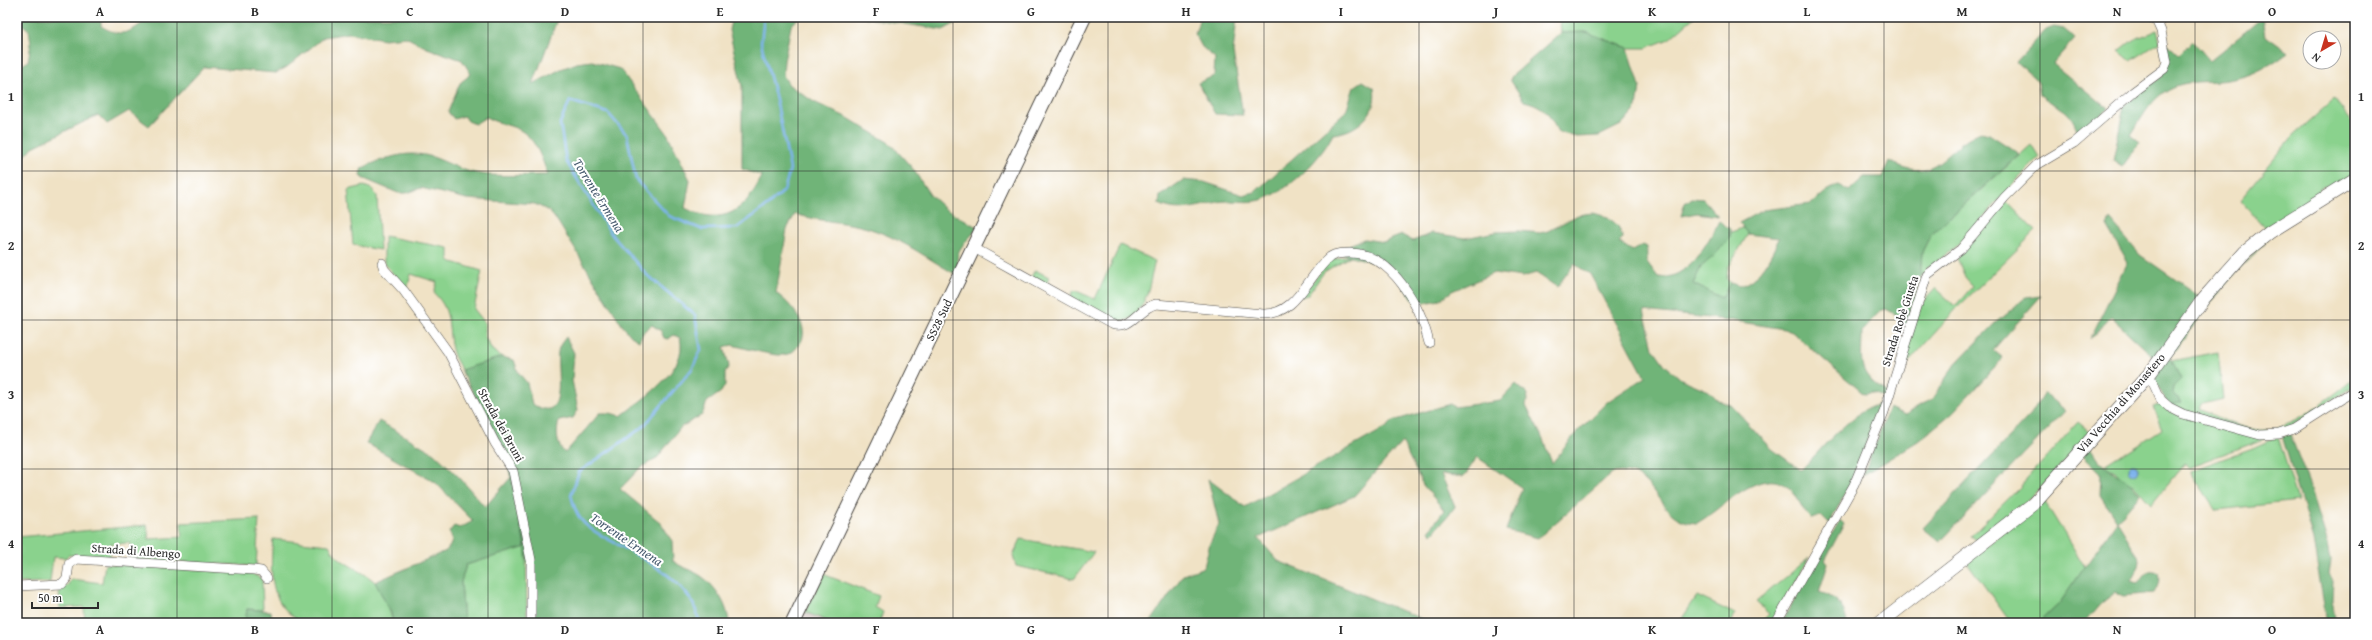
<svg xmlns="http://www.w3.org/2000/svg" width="2372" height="640" font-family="'Gentium Book Plus',serif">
<rect width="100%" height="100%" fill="#fff"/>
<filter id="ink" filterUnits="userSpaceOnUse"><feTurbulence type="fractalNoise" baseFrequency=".025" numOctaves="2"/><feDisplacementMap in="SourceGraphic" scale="8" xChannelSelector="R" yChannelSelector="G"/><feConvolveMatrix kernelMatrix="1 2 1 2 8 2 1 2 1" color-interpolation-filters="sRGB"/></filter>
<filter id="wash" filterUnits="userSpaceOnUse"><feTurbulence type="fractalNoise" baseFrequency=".012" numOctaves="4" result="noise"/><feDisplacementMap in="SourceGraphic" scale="16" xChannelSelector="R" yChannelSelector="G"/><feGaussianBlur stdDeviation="0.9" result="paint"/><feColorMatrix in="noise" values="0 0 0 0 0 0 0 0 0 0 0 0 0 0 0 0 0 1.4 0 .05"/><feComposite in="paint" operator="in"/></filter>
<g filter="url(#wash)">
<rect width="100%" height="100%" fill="#f0e2c5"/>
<!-- industrial -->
<path fill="#cfc0ba" d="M805,612L832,623H799Z"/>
<!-- green -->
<path fill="#8ad28d" stroke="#5a7e5c" d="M1560,17H1694L1669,39L1646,48H1628L1586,32L1561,33Z
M2157,30L2160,42L2131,61L2119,51L2133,40Z
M2334,99L2355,126V175L2330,190L2324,186L2319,189L2321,196L2267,230L2240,200L2293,136Z
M2031,145L2039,158C2009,186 1986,217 1957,246C1945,258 1930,263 1920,278L1922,252L1931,234Z
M364,186L372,189L377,196L380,250L353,245L348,190Z
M2007,201L2036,231L1957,308L1900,372L1921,304L1936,288L1955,306L1973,286L1965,277L1957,258Z
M1743,228L1748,234L1728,268L1727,279L1730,283L1722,298L1693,284L1701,267L1730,237L1731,232Z
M384,236L449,248V261L482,271L474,309L485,323V337L492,350L502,357L461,370C459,364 454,358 453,353C446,328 454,313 434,293L437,282L411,274L407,290L384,263Z
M1120,245L1155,261C1149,283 1146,325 1114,321C1104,320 1080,304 1070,298L1074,290L1095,299Z
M1352,255L1324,272L1308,295L1300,297L1330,260Z
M1035,270L1049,277L1046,285L1031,277Z
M2218,352L2223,399L2203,404L2200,409C2218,418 2237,427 2257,430C2287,434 2332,396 2355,378V386L2286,429L2258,433L2168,405L2182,402L2172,393L2173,387L2181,379L2171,361Z
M2161,404L2270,437L2188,467L2185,463L2151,504L2134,485L2125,482L2115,471L2105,466L2162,429L2153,407Z
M2078,422L2090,432L2034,495L1978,541L1971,536L2020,487Z
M2278,437L2298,501L2216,510L2190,471L2258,446Z
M2043,499L2085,567L2059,604L2039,623H2011L1967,562Z
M259,519L256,566L131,559L130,543L110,544V559L69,555L65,558L53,557L50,582L17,583V537L147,525L149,539L182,537L181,523Z
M273,539L329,545C337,563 359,568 374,581C382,588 391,613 393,623H302C294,617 286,612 281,604C269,587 271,559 273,539Z
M1021,539L1094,552L1074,579L1016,566L1013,556Z
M526,547L527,623H464L461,582L466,565Z
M1809,558L1772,623H1760L1769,614L1756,602Z
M105,564L251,573L262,579L263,610L247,609L245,623H85L84,607L60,608L59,589L68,585L71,579L102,583Z
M823,574L879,596L875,607L883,612L879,623H832L805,612Z
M1697,596L1735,614L1730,623H1679Z"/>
<!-- forest -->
<path fill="#6fb478" stroke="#4d7052" d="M17,17H101V26C124,40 131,31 151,17H558L533,84L561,69L577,63L592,61L620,69L667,133L690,180L685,208C722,227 745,212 762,176L742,169V86L729,30L732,17H799L791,26L784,61L783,75L789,85L814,102L848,118L891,144L913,169L930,195L945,209L977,227C971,240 952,249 959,265L955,274C930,260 906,242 879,232C853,221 823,223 795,214L787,229L776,293C790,303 814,329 798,346C794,351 791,354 783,355C772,356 745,348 732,345L724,347L729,366L725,372V385L721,392L707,402L702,415L681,427L658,457L639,469L620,489L661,523L672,541L673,561C682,568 692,570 701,576C716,586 728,606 729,623H533V586L506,455L461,370L502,357L514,360L518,372L527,383L532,404C572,428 553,362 559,348C560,344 564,340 566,337L574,353L572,380L578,410L573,418L559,421C556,432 556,445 565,453L600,413H610L621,416C642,399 689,370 680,338L674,335L668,339L664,338L661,331L652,325L644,331L639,341L631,336L622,325L558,222L549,211L535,204L467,199L421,188L407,193H398L362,178L360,174L362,168C387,157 412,148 438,159C453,165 465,172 481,174C503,177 527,175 548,175C541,157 536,138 518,129C507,124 496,123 486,117L475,124L468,121L464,116L454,119L448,112L460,83L471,74L462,60L427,48L406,37L384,39L349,33L324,37L287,67L276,73L204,67L149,126L129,111L107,124L98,115L33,147L17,165V69L28,61L31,43L29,30L17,20Z
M861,17H961L956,23L943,30Z
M1200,17H1237L1233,52L1243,115L1215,114L1198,83L1214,76L1215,58L1202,47L1195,34Z
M2263,17L2266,36L2288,52C2271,65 2254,75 2233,79C2205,85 2179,75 2155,100C2146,109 2138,124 2131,135L2140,142L2122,167L2113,161L2124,105L2162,76L2167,43L2179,55L2193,41L2210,61Z
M2054,27L2064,29L2075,39L2053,64L2108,109L2079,135C2070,107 2062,111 2040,95L2038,81L2016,62L2046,30Z
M1586,32L1628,48L1640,86L1637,108L1623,124L1599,136L1576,137L1558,132C1548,113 1545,106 1524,101L1511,81V77L1561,33Z
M1363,81L1374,88C1379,113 1357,132 1333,134C1321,159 1288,192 1261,200C1247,204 1232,199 1218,202C1198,206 1179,214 1159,204L1160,196L1183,180L1204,182L1243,195L1255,192L1346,111L1354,87Z
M1981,132L1989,134L2020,154L1931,234L1922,252L1920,278L1906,327L1897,315L1886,309L1880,311L1862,331C1862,364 1856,372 1886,392L1885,397L1871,393L1864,394L1792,332L1784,329L1729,320L1644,311L1653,348L1665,365L1681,379L1709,391L1719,401L1731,405L1772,449L1801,470C1816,455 1860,402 1882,405L1850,484L1829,524L1821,516L1811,519C1801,510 1799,496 1788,487C1760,464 1720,511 1697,523C1653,523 1660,464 1612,473L1538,538L1506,530L1522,488L1477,457L1464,477L1441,474L1455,507L1432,534L1429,531L1444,510L1423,485L1402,442L1354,496L1258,538L1278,561L1432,623H1150L1183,575L1204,567L1210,543L1219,524L1208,479L1245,507L1387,427L1393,421L1450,404L1454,407L1500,401L1516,384L1528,395L1526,406L1541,435L1552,463L1580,429L1607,402L1645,377L1590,274L1574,264L1557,287L1536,273L1522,277L1494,273L1452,291L1440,300L1416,304L1389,267L1334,251L1364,239L1384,242L1402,235L1413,241L1432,233L1465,238L1496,232L1519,231L1540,233L1548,231L1578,215L1592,213L1608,217L1618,226L1623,238L1619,242L1632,251L1643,245L1647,247V262L1658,277C1686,282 1708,243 1719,221L1730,229V237L1715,255L1701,267L1693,284L1722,298L1730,283L1740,286C1758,281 1772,255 1779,238L1748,234L1739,223L1763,210L1811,204L1827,191L1838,185L1849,191L1864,177H1882L1889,161C1939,187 1942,147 1981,132Z
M1692,198L1703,199L1718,216L1697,213L1681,216L1685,203Z
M2110,220L2140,255L2199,296L2156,359L2111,317L2089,340L2128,262L2107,226Z
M2268,238C2257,254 2242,264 2230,279C2209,304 2190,331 2170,358L2181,379L2173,387L2172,393L2182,402L2168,405L2155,382V373L2210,297Z
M2041,296L1993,350L2003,358L1952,413L1918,441L1863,475L1889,408L1905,415L1932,399L1955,364L1994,324L2025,298Z
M2044,393L2065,411L1940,542L1923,528L2031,414Z
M379,421L434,453L460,478L485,507L512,476L526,547L466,565L461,582L464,623H393L391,613L375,582L446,551C452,544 454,540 449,532L454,526L460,528L473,521L435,482L366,443Z
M2290,434L2311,489L2328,544L2331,560L2329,575L2333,581L2332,599L2336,623H2327L2313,540L2282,436Z
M2090,446C2095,452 2099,462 2106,466C2117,476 2132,482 2140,494L2117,521L2140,559L2139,566L2131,581L2137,583C2146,577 2146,566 2158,573C2160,581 2158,586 2154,593L2124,596L2116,592L2104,601L2085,623H2039L2059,604L2117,521L2100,495L2101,473L2082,454Z
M1840,520L1844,524L1825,560L1828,564L1819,592C1836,597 1844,605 1847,623H1781Z
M247,609L271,611L272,623H245Z"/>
<!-- water -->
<path fill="#7eb4ed" stroke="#54708c" d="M2128 469a5 5 0 1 1 10 0a5 5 0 1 1-10 0Z"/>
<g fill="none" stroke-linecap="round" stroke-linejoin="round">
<!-- stream -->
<path stroke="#7eb4ed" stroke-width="2.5" d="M699,623C695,584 646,560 615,543C603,536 588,530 580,518C575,512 573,502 571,495L579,472L643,427L692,369L701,350L695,315L647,275L612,235L566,161L560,123L570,101L608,113L627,135L636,180L669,216L701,229L737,228L768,205L784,191L790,169L776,99L761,43L764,17"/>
</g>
</g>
<g filter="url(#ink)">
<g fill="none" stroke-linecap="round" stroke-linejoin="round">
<!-- street casing -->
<g stroke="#494642" stroke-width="10">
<path id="street" d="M974,248L1111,324C1132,331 1138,308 1156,304L1263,314C1297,315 1307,276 1330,257C1336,253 1343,253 1350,253C1392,253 1421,307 1429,343
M382,263L384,269L404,291L448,352L495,443L513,471L531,560V623
M2149,374L2161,400L2169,407L2183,414L2260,435L2279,434L2294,429L2355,390
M17,586L62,584L67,578L69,564L76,559L254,570L261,571L267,578
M1776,623L1854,485L1884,412L1927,275L1961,249L2005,197L2037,165L2074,143L2133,92L2164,69L2167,62L2161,31L2157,22L2151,17"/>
</g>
<!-- secondary casing -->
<g stroke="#494642" stroke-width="14">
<path id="secondary" d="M1880,623L2033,504L2151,372L2204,298L2245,252L2270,232L2355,179"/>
</g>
<!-- primary casing -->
<g stroke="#494642" stroke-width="16">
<path id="primary" d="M793,623L1084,17"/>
</g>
<!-- street -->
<use href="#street" stroke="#fff" stroke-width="9"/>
<!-- secondary -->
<use href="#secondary" stroke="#fff" stroke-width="13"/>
<!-- primary -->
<use href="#primary" stroke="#fff" stroke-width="14"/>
</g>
</g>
<!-- grid -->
<path fill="none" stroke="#2b2b2b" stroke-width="1" stroke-opacity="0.55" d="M177,17V623M332,17V623M488,17V623M643,17V623M798,17V623M953,17V623M1108,17V623M1264,17V623M1419,17V623M1574,17V623M1729,17V623M1884,17V623M2040,17V623M2195,17V623M17,171H2355M17,320H2355M17,469H2355"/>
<g text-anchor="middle" stroke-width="4" stroke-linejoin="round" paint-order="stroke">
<!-- street labels -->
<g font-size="12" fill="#2b2b2b" stroke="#fff">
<text transform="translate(939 320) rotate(-64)" y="4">SS28 Sud</text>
<text transform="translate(1900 321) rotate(-72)" y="4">Strada Robè Giusta</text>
<text transform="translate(2121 403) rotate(-49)" y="4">Via Vecchia di Monastero</text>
<text transform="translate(501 425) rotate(61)" y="4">Strada dei Bruni</text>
<text transform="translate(136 551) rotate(4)" y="4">Strada di Albengo</text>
</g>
<!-- water labels -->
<g font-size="13" font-style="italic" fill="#485b6f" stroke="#fff">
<text transform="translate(599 195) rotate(58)" y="5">Torrente Ermena</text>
<text transform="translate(627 539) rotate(34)" y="5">Torrente Ermena</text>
</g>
</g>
<!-- margin -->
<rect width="2372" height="640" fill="none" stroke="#fff" stroke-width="44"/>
<!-- north arrow -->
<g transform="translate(2322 50) rotate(218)"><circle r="19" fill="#ffffff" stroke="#aaaaaa"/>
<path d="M0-3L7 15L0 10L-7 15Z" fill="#c8321e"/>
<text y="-6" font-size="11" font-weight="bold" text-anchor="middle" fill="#2b2b2b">N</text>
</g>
<!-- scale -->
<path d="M32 602v6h66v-6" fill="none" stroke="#2b2b2b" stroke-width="2"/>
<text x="38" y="602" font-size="12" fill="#2b2b2b" stroke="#ffffff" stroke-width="3" paint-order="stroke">50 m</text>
<rect x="22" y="22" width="2328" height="596" fill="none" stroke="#2b2b2b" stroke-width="1.5"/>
<g font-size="13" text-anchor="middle" font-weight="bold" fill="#2b2b2b">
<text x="100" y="16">A</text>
<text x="255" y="16">B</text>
<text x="410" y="16">C</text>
<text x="565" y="16">D</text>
<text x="720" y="16">E</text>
<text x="876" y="16">F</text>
<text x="1031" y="16">G</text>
<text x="1186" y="16">H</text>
<text x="1341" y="16">I</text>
<text x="1496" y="16">J</text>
<text x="1652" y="16">K</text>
<text x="1807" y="16">L</text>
<text x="1962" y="16">M</text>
<text x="2117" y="16">N</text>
<text x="2272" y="16">O</text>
<text x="11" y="101">1</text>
<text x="2361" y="101">1</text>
<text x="11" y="250">2</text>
<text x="2361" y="250">2</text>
<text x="11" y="399">3</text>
<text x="2361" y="399">3</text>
<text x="11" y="548">4</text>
<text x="2361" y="548">4</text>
<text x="100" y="634">A</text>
<text x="255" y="634">B</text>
<text x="410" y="634">C</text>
<text x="565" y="634">D</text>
<text x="720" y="634">E</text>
<text x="876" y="634">F</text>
<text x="1031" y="634">G</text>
<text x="1186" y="634">H</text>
<text x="1341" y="634">I</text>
<text x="1496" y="634">J</text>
<text x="1652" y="634">K</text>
<text x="1807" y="634">L</text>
<text x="1962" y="634">M</text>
<text x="2117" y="634">N</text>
<text x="2272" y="634">O</text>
</g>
</svg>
